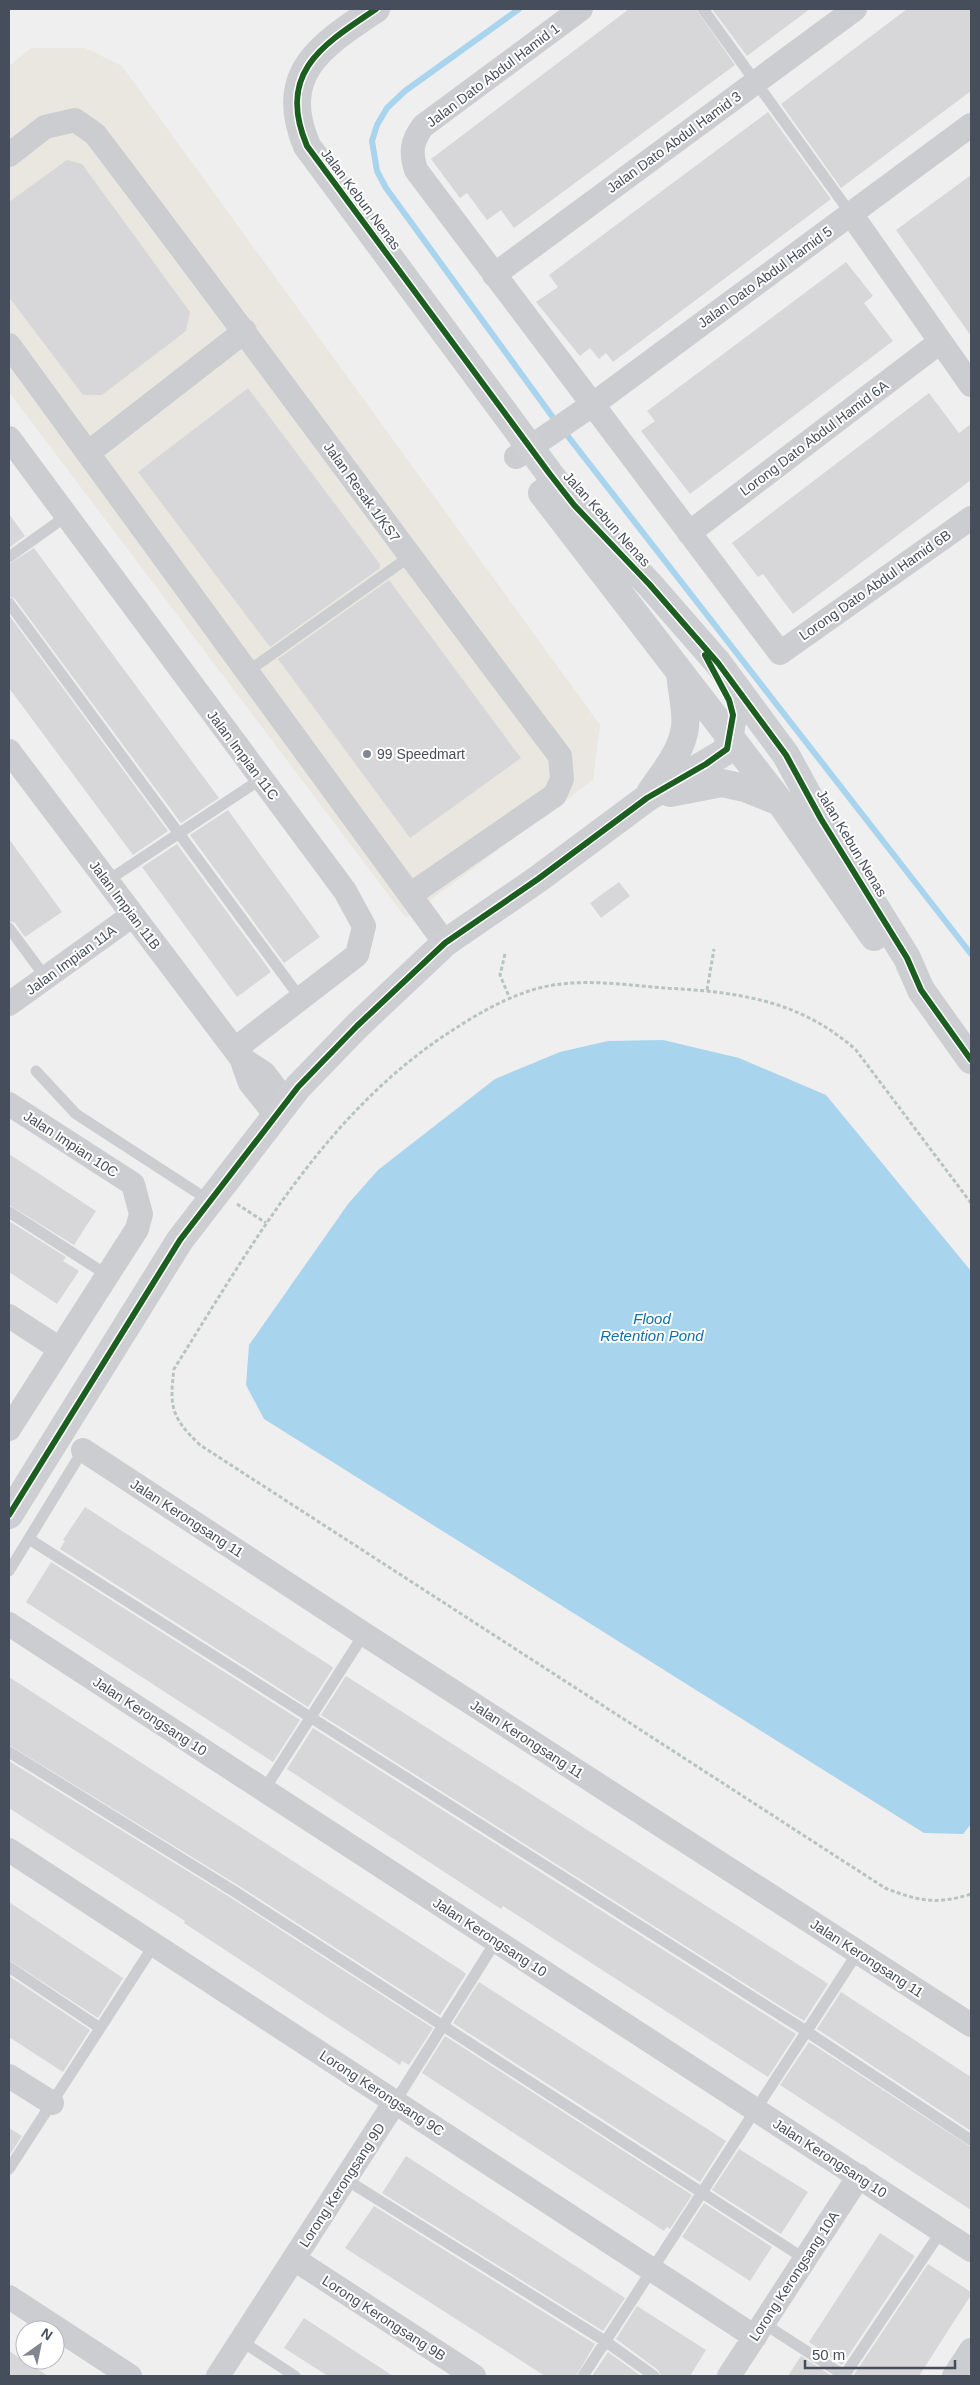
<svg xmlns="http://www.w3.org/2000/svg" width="980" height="2385" font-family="Arial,sans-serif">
<rect width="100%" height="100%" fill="#f0efef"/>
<!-- commercial -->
<path fill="#e9e7df" d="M31,48H85L122,66L600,725L593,780L406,918L9,392V66Z"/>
<!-- water -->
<path fill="#a8d4ed" d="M663,1040L739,1058L826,1095L971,1271V1824L963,1834L924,1833L264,1419L246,1385L249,1345L348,1204L378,1170L495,1079L560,1052L608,1041Z"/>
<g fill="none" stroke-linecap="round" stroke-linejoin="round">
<!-- stream -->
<path stroke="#a8d4ed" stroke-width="6" d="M519,9L405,91L387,108L377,125L372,141L377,171L386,188L557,423
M563,430L971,954"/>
</g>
<!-- building -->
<path fill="#d7d7d9" d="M629,9H696L735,65L514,228L501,210L487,220L467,193L460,198L431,159Z
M712,9H810L747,56Z
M907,9H971V91L841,188L781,104Z
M768,112L831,199L613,362L606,353L599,359L590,348L580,356L536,302L558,287L549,275Z
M67,160L82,164L190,312L186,331L102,395H83L9,297V202Z
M971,175V336L896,230Z
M846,262L873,296L864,303L893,341L690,494L641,431L655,421L647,411Z
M248,388L380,564V568L270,647L138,472Z
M929,393L959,433L971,424V480L793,614L763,574L758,577L732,543Z
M9,514L25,536L9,548Z
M34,548L219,798L181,823L15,599L9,596V564Z
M389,580L521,758L410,838L278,659Z
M9,615L168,831L133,855L9,688Z
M228,810L320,937L284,963L190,835Z
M9,839L62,912L25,937L15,923L9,921Z
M177,844L271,972L237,997L142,867Z
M619,882L630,896L601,918L590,903Z
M9,1154L96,1211L74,1245L9,1205Z
M9,1221L66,1257L63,1261L79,1271L57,1304L9,1272Z
M85,1507L331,1666L333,1668L308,1707L60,1549L65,1541L63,1540Z
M51,1562L300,1720L273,1762L26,1602Z
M346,1676L824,1981L828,1984L804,2021L321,1715Z
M9,1677L461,1970L466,1974L440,2015L236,1884L9,1745Z
M313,1728L796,2034L768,2077L503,1906L501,1909L287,1769Z
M9,1761L228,1896L433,2028L409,2065L402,2061L400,2065L184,1923L185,1921L9,1808Z
M9,1902L123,1978L98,2018L9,1960Z
M9,1976L90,2030L63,2072L9,2037Z
M479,1982L726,2141L700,2182L453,2023Z
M841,1992L971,2077V2131L817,2029Z
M445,2036L692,2195L670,2229L667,2227L664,2231L422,2073Z
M809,2042L971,2147V2210L780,2085Z
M9,2128L22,2136L9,2156Z
M739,2149L808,2192L781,2234L712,2190Z
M406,2156L625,2298L603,2331L382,2193Z
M704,2203L772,2247L750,2281L682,2237Z
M374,2206L595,2344L576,2376H545L345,2248Z
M880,2233L915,2256L842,2365L809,2342Z
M928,2264L971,2292V2295L919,2376H853Z
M637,2306L706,2350L690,2376H661L658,2370L616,2339Z
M304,2318L350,2348L393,2376H328L284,2348Z
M9,2351L48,2376H9Z
M608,2352L641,2376H592Z
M801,2356L832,2376H788Z"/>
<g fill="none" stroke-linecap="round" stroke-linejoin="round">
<!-- path -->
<path stroke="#b7c4c1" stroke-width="3" stroke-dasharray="4 2.5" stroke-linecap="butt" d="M505,954L500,975L510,999
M707,990L714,949
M971,1203L856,1050C800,1000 738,992 665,988C625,985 583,978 543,987C513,994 482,1011 456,1028C327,1109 253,1243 174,1369C169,1408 172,1418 200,1445L885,1888C918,1901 937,1905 971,1894
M237,1204L266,1223"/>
<!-- lane -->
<path stroke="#cbcdd0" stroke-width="11" d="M703,9L851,214
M9,557L65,517
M9,603L301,999
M247,672L409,557
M107,881L261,779
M9,928L46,978
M36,1071L76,1114L210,1201
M9,1212L107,1275
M29,1539L806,2031L971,2140
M9,1571L83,1450
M9,1752L232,1890L805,2259
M264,1790L364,1634
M9,1967L100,2028
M395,2102L496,1941
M9,2169L154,1945
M345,2179L605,2341L654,2376
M763,2323L845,2376
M241,2341L295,2376
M583,2376L858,1952
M844,2376L942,2230"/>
<!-- street -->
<path stroke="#cbcdd0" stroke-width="24" d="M581,9L423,126C412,141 410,151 416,170L780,653L971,518
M9,155L45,127L75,120L95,134C252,340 404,550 560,756L562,779L555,795L410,895
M851,214L971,385
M494,275L855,9
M9,345L445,943
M9,438L345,891L364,926L357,955L235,1049
M88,453L245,331
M516,457L592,405L971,125
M689,533L940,342
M9,751L241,1058L250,1083L275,1114
M9,1004L133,915
M241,1058L264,1073L286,1102
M9,1104L133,1184L141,1214L137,1229L9,1429
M9,1316L60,1349
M83,1450L364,1634L971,2025
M9,1624L971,2250
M9,1850L755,2337
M9,2076L52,2103
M294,2259L474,2376
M9,2297L130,2376
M218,2376L395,2102
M729,2376L859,2176
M954,2376L971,2350"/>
<!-- secondary -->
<path stroke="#ccced1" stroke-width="28" d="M376,9C322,45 276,73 307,146L549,473L574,505L650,585L718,663L786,755L821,819L907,958L921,990L971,1060
M542,493L780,802L874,937
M650,793C663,773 682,752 685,727C687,710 681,689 680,672
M670,793L722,783L745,788L780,802
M9,1515L180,1240L298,1087L357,1026L445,943L538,879L647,798L723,753L727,749L732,722"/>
<!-- cycleway casing -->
<g stroke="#fff" stroke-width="9">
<path id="cycleway" d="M376,9C322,45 276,73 307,146L549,473L574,505L650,585L718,663L786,755L821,819L907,958L921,990L971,1060
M9,1515L180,1240L298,1087L357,1026L445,943L538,879L647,798L706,764L727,749L733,715L729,700L705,655"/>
</g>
<!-- cycleway -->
<use href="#cycleway" stroke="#1b5e20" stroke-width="6"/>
</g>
<!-- markers -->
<circle fill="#82868f" stroke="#fff" stroke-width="2" cx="367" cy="754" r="5"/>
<g text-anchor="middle" stroke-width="4" stroke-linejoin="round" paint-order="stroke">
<!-- street labels -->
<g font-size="14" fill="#464e5b" stroke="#fff">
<text transform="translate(493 75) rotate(-37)" y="5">Jalan Dato Abdul Hamid 1</text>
<text transform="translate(674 142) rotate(-36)" y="5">Jalan Dato Abdul Hamid 3</text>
<text transform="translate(361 199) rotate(53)" y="5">Jalan Kebun Nenas</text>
<text transform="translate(765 277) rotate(-36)" y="5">Jalan Dato Abdul Hamid 5</text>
<text transform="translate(814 438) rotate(-37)" y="5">Lorong Dato Abdul Hamid 6A</text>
<text transform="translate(362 492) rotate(54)" y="5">Jalan Resak 1/KS7</text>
<text transform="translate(607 519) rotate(48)" y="5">Jalan Kebun Nenas</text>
<text transform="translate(875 585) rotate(-35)" y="5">Lorong Dato Abdul Hamid 6B</text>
<text transform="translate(243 755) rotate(53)" y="5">Jalan Impian 11C</text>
<text transform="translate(852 843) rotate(59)" y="5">Jalan Kebun Nenas</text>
<text transform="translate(125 905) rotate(53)" y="5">Jalan Impian 11B</text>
<text transform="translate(71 960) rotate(-36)" y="5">Jalan Impian 11A</text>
<text transform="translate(71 1144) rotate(33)" y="5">Jalan Impian 10C</text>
<text transform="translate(187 1518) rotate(33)" y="5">Jalan Kerongsang 11</text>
<text transform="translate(150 1716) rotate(33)" y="5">Jalan Kerongsang 10</text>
<text transform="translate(527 1739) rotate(33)" y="5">Jalan Kerongsang 11</text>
<text transform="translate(490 1937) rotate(33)" y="5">Jalan Kerongsang 10</text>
<text transform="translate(867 1958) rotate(33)" y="5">Jalan Kerongsang 11</text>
<text transform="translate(382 2093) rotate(33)" y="5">Lorong Kerongsang 9C</text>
<text transform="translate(830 2158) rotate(33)" y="5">Jalan Kerongsang 10</text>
<text transform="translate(342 2185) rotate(-57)" y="5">Lorong Kerongsang 9D</text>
<text transform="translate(794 2276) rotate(-57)" y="5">Lorong Kerongsang 10A</text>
<text transform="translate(384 2318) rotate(33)" y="5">Lorong Kerongsang 9B</text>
</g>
<!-- poi labels -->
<g font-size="14" fill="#464e5b" stroke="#fff" text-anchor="start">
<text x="377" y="759">99 Speedmart</text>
</g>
<!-- water labels -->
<g font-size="15" font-style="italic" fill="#0c71a8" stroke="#fff">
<text x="652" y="1324">Flood<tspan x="652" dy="17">Retention Pond</tspan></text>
</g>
</g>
<!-- border -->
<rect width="980" height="2385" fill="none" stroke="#464e5b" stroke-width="20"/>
<!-- north arrow -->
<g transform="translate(40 2345) rotate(33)"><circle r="24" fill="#ffffff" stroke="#b5b8bd"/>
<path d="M0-4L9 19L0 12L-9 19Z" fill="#82868f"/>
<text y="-8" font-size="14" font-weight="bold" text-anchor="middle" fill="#464e5b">N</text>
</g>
<!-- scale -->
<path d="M805 2360v8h150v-8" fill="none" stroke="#464e5b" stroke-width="2.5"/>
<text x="812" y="2360" font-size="15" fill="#464e5b" stroke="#ffffff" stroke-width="4" paint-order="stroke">50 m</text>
</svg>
